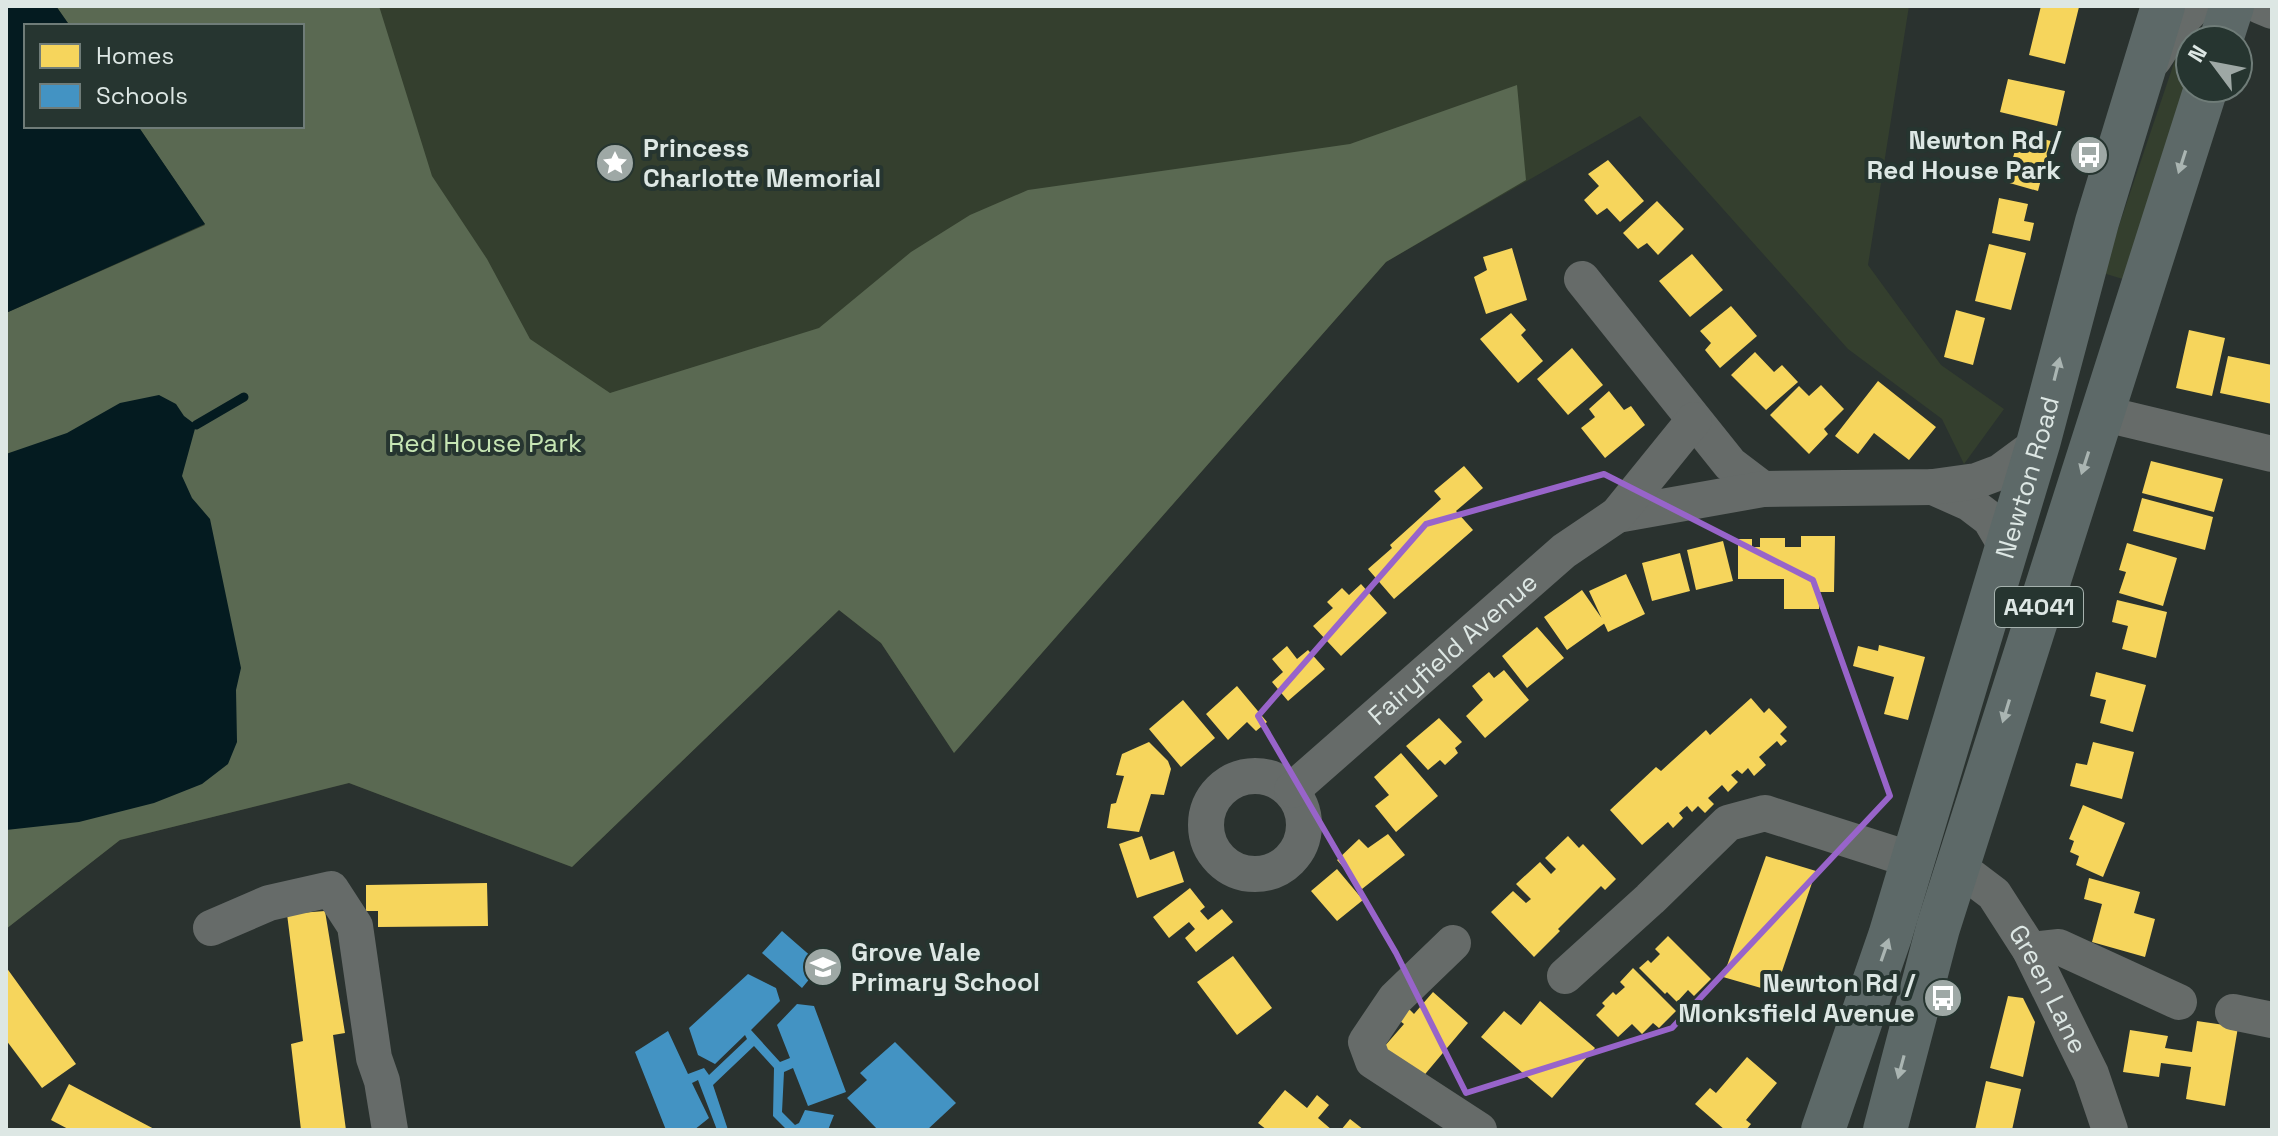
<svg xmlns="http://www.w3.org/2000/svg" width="2278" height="1136" font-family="'Space Grotesk',sans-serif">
<rect width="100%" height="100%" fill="#2a322f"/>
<!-- green -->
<path fill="#343f2e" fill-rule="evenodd" d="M6,6H1909L1868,265L1941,365L2004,409L1964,464L1942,419L1848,349L1640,116L1386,262L954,753L881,643L839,610L572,867L349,783L120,840L6,929ZM26,26H302V126H26Z
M2178,51L2190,53V88L2126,280L2103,273Z"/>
<!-- forest -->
<path fill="#5a6952" d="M56,6H379L432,176L487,259L530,339L610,393L819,328L911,252L970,215L1028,190L1350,144L1517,85L1526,180L1386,262L954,753L881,643L839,610L572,867L349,783L120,840L6,929V313L205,225L138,126H302V26H70Z"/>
<!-- water -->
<path fill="#041b20" d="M6,6H56L70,26H26V126H138L205,224L6,313Z
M159,395L176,404L184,416L196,425L182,476L192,498L210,519L241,668L236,690L237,742L228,764L202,784L154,803L79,822L6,830V454L67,433L120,403Z"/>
<!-- homes -->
<path fill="#f6d55c" d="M2041,6L2079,7L2065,64L2029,55Z
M2008,79L2065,91L2057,126L2000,112Z
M2020,133L2051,141L2038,191L2006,182Z
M1608,160L1644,201L1620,222L1607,208L1597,215L1584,200L1599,186L1588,174Z
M1999,198L2028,204L2024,221L2034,223L2030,241L1992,233Z
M1657,201L1684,229L1658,255L1647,243L1638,249L1623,233Z
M1989,244L2026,253L2011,310L1975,301Z
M1512,248L1527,300L1486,314L1474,277L1487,270L1483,257Z
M1692,254L1723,290L1690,317L1659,281Z
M1731,306L1757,336L1720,368L1705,350L1711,343L1700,331Z
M1956,310L1985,318L1973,365L1944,357Z
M1511,313L1526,330L1521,335L1543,361L1518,383L1480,339Z
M2189,330L2225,338L2212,396L2176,388Z
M1572,348L1603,385L1568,415L1537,379Z
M1755,352L1774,372L1782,365L1798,382L1766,410L1731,375Z
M2228,356L2272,365V404L2220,393Z
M1878,381L1936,427L1909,460L1874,433L1858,454L1835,436Z
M1821,385L1844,409L1824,429L1828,434L1809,454L1770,415L1799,386L1809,396Z
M1609,391L1624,410L1631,406L1645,425L1605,458L1581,428L1595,417L1589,409Z
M2151,461L2223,479L2214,512L2142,493Z
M1464,466L1483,488L1456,511L1473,530L1394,599L1368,569L1392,548L1390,545L1441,499L1434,491Z
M2142,498L2213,517L2205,550L2133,531Z
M1801,536H1835L1834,592H1820L1819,609H1784V579H1738V539H1752V547H1760V538H1785V547H1801Z
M1723,541L1733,581L1696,590L1687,550Z
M2127,543L2177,558L2163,606L2119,593L2126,572L2119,570Z
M1680,553L1690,591L1652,601L1642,563Z
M1626,574L1645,614L1608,632L1589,591Z
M1361,584L1387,613L1341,656L1313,626L1333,608L1327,602L1342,588L1349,595Z
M1582,590L1605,623L1567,650L1544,617Z
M2117,600L2167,612L2156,658L2122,649L2128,626L2112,622Z
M1537,627L1564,658L1527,688L1502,656Z
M1879,645L1925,657L1908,720L1884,714L1894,677L1853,666L1858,646L1878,651Z
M1287,646L1297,659L1308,650L1325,669L1288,701L1272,682L1283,672L1272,659Z
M1504,670L1529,700L1485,738L1466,716L1483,700L1472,686L1489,672L1494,678Z
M2096,672L2146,685L2133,732L2100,723L2106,700L2090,696Z
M1237,686L1267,722L1256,731L1247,722L1228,740L1206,714Z
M1751,698L1764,713L1769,708L1787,727L1780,734L1787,741L1781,746L1777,741L1759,757L1766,765L1754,776L1748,768L1742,774L1737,770L1731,775L1738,782L1728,792L1722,785L1708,798L1714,804L1705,813L1698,806L1692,812L1687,806L1679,813L1683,818L1673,828L1668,822L1642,845L1610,810L1656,767L1661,771L1706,730L1710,735Z
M1183,700L1215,738L1181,767L1149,729Z
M1439,718L1462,742L1455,748L1458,753L1445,765L1440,760L1428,770L1406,746Z
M1149,742L1168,761L1171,769L1164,795L1151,794L1139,832L1107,828L1111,804L1116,803L1124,776L1116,775L1122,754Z
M2093,742L2134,752L2122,799L2070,786L2076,763L2087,765Z
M1401,753L1438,796L1396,832L1375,806L1389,795L1374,777Z
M2083,805L2125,823L2103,877L2076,865L2079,856L2070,852L2074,841L2069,839Z
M1388,834L1405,855L1362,889L1337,860L1359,839L1368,848Z
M1142,836L1150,860L1174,851L1184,882L1137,898L1119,844Z
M1568,836L1579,848L1583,844L1616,879L1605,890L1601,886L1558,929L1560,931L1534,957L1491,912L1513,891L1526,903L1531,899L1516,884L1540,862L1551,874L1556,869L1545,858Z
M1766,856L1816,871L1775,992L1723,977Z
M1337,869L1363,900L1337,921L1311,891Z
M2089,878L2140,892L2134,913L2155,919L2145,957L2092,942L2102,904L2084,899Z
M487,883L488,926L378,927V911H366V885Z
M1190,888L1205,907L1200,911L1208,920L1222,909L1233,922L1196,952L1185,938L1195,929L1189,922L1169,938L1153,917Z
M325,911L345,1033L333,1035L346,1130H301L291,1044L303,1041L287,914Z
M1668,936L1711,979L1694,996L1688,990L1677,1002L1667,992L1665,994L1639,968L1648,960L1651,963L1660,954L1655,949Z
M1233,956L1272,1008L1237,1035L1197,982Z
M6,967L76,1064L42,1088L6,1040Z
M1633,968L1676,1011L1659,1028L1653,1023L1642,1034L1632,1024L1618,1037L1596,1015L1605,1006L1602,1003L1613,992L1616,995L1625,987L1620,982Z
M1433,992L1468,1023L1421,1079L1384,1047L1404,1024L1396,1018L1406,1006L1414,1014Z
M2008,996L2023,998L2035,1022L2023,1077L1990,1068Z
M1540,1001L1595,1048L1552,1098L1481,1037L1504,1011L1521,1025Z
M2197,1021L2238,1027L2225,1106L2186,1099L2191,1067L2161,1063L2159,1077L2123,1072L2130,1030L2168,1036L2165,1048L2192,1052Z
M1747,1057L1777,1083L1746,1120L1751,1124L1746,1130H1725L1695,1104L1710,1088L1716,1093Z
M1986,1081L2021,1089L2012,1130H1975Z
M69,1084L156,1130H70L51,1120Z
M1285,1090L1307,1108L1317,1095L1329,1105L1318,1118L1332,1130H1267L1258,1123Z
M1350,1119L1364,1130H1341Z"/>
<!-- schools -->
<path fill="#4393c3" d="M782,931L821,965L802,988L762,953Z
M748,974L776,988L780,1001L751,1030L780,1062L790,1058L777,1025L797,1004L814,1006L846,1092L808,1106L793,1068L784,1072L782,1112L795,1125L799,1123L805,1110L834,1115L828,1130H787L773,1116L774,1068L754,1046L713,1085L728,1130H717L698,1080L692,1083L709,1118L694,1130H666L635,1052L668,1031L688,1074L704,1068L709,1075L747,1039L745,1035L715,1064L698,1055L689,1028Z
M895,1042L956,1103L927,1130H878L847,1098L867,1080L860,1073Z"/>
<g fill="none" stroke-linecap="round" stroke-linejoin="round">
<!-- stream -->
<path stroke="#041b20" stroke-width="9" d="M196,425L244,397"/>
<!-- minor -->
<g stroke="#666b69" stroke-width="36">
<path d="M2260,6L2272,11"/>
<path d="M2154,59L2174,28L2195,6"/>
<path d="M1582,279L1730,464L1763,489"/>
<path d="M2101,413L2272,454"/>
<path d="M1933,487L1969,503L1990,519L2007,548"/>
<path d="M1617,515L1763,489L1933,487L1976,481L2000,472L2038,444"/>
<circle cx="1255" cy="825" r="49"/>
<path id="s1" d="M1292,790L1564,551L1617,515L1694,420"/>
<path id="s2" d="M1957,866L1994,894L2030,950L2091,1074L2110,1130"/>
<path d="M211,928L269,903L331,889L355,926L374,1058L382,1081L390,1130"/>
<path d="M1453,943L1395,999L1366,1042L1373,1061L1479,1130"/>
<path d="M2030,950L2059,947L2179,1002"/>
<path d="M1565,976L1650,899L1728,823L1765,813L1912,860"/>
<path d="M2233,1012L2272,1020"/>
</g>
<!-- highway -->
<g stroke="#5d6968" stroke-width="44">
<path d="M2221,40L2232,6"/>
<path id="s3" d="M1823,1130L1890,936L2038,444L2097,222L2163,6"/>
<path d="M1885,1130L1938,928L2206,88"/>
</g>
</g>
<!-- one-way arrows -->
<defs><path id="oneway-solid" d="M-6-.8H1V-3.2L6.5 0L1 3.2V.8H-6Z" transform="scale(2)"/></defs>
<g fill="#aab5b2">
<use href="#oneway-solid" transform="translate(2182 162) rotate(108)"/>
<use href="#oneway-solid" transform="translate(2057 369) rotate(-76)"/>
<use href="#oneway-solid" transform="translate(2085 463) rotate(108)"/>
<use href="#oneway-solid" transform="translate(2006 711) rotate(107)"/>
<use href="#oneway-solid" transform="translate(1885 950) rotate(-71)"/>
<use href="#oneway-solid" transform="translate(1901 1067) rotate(105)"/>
</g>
<!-- marked area -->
<path fill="none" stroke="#9864ca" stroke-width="6" stroke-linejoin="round" d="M1604,474L1813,580L1890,796L1672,1028L1466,1093L1396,953L1258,716L1426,524Z"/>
<!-- icons -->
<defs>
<g id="bus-disc" transform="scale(2)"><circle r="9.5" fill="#9ea8a5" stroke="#263530"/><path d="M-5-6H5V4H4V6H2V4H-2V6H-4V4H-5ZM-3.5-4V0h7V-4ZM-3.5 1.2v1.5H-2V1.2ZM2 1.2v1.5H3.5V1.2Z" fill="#fff"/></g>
<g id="sight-disc" transform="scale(2)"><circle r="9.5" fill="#9ea8a5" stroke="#263530"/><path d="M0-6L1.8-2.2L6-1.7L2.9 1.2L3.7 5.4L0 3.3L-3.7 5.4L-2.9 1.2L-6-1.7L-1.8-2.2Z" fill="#fff"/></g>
<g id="school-disc" transform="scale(2)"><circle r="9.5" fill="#9ea8a5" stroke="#263530"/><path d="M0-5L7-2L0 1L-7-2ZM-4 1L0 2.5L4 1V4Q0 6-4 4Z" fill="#fff"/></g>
</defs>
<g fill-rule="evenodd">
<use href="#bus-disc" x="2089" y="155"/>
<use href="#sight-disc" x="615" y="163"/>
<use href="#school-disc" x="823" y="967"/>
<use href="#bus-disc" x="1943" y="998"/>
</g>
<g text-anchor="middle" stroke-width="8" stroke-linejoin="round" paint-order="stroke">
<!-- shield labels -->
<rect fill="#263530" stroke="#a6b2ae" stroke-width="2" x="1995" y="587" width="88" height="40" rx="6"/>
<g font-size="24" font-weight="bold" fill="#dde7e4">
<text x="2039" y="615">A4041</text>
</g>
<!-- poi labels -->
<g font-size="26" font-weight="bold" fill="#dde7e4" stroke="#263530" text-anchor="end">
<text x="2061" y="149">Newton Rd /<tspan x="2061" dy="30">Red House Park</tspan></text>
<text x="643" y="157" text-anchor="start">Princess<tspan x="643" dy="30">Charlotte Memorial</tspan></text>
<text x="851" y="961" text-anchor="start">Grove Vale<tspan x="851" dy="30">Primary School</tspan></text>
<text x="1915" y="992">Newton Rd /<tspan x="1915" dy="30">Monksfield Avenue</tspan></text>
</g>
<!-- park labels -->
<g font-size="26" fill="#c7e6b4" stroke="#263530">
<text x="485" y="452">Red House Park</text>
</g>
<!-- street labels -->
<g font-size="26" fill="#dde7e4" stroke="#263530">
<text dy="9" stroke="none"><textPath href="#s3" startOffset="684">Newton Road</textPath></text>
<text dy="9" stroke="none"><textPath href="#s1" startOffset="214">Fairyfield Avenue</textPath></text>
<text dy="9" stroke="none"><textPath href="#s2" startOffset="156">Green Lane</textPath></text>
</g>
</g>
<!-- border -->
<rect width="2278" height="1136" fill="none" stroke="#dde7e4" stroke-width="16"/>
<!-- legend -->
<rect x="24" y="24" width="280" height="104" fill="#263530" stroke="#6f7c78" stroke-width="2"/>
<rect x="40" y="44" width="40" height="24" fill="#f6d55c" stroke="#6f7c78" stroke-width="2"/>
<text x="96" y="64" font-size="24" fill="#dde7e4">Homes</text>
<rect x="40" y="84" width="40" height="24" fill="#4393c3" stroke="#6f7c78" stroke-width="2"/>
<text x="96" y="104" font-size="24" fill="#dde7e4">Schools</text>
<!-- north arrow -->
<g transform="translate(2214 64) rotate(302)"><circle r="38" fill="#263530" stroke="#6f7c78" stroke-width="2"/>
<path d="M0-6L14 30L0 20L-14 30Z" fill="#9ea8a5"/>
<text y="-12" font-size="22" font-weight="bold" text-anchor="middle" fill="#dde7e4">N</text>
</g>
</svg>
